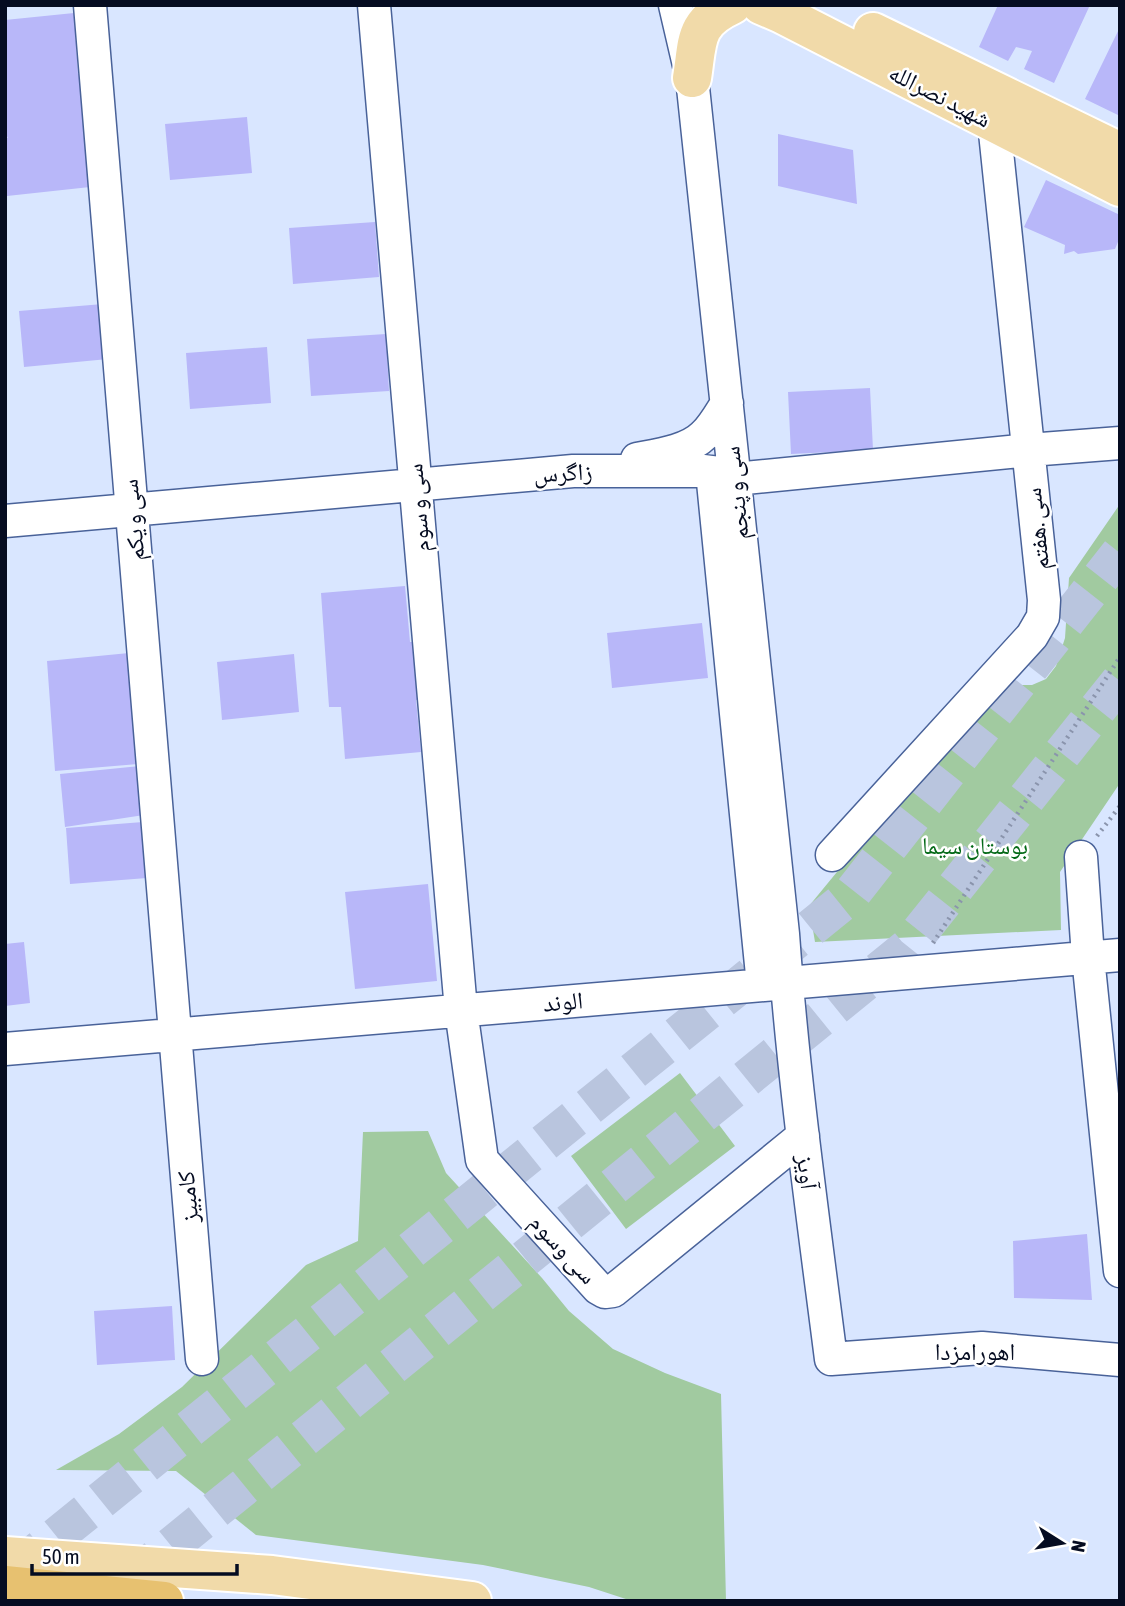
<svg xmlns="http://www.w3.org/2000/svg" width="1125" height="1606" font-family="'Asap Condensed','Noto Naskh Arabic',sans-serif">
<rect width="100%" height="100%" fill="#d9e6ff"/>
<!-- green -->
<path fill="#a1caa0" d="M1120,504V783L1060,872L1061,930L815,942L809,906L892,805L1004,685H1032L1046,679L1056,666L1065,638L1069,578Z
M680,1073L735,1146L626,1229L571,1156Z
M428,1131L446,1173L542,1278L569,1311L613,1349L665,1373L721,1394L726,1601H632L589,1587L483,1565L256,1535L176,1471L56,1470L119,1434L182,1387L306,1265L358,1241L363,1132Z"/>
<!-- building -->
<path fill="#b8b7f9" d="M998,5H1090L1054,83L1024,69L1032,51L1016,47L1008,61L979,47Z
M74,13L78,74H82L90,187L7,196L5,141L8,137L5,136V20Z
M1120,27V116L1085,99Z
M247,117L252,173L170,180L165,124Z
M778,134L853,150L857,204L778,186Z
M1046,180L1120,215V237L1115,249L1078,254L1074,251L1064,254L1065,245L1024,227Z
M375,222L379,277L293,284L289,228Z
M103,304L108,359L24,367L19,311Z
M386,334L389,391L311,396L307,339Z
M267,347L271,403L190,409L186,353Z
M870,388L873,450L791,454L788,392Z
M405,586L410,642H414L418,700H416L421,752L345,759L341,707H329L321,593Z
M702,623L708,678L612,688L607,633Z
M129,653L138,764L55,771L47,661Z
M294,654L299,712L222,720L217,662Z
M140,766L144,815L65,827L60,774Z
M143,822L147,878L70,884L66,828Z
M428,884L437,981L355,989L345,892Z
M24,942L30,1003L5,1006V944Z
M1087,1234L1092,1300L1014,1298L1013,1241Z
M172,1306L175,1360L97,1365L94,1311Z"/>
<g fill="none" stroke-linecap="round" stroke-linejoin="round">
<!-- highway-tunnel -->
<path stroke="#b9c5de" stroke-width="38" stroke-dasharray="38 19" stroke-linecap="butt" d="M12,1572L849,897L1120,553
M127,1582L907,948L1120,681"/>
<!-- minor casing -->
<g stroke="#496299" stroke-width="35">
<path id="minor" d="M90,5L202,1359
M374,5L461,1010L482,1160L598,1288L605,1292L613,1291L803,1136
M675,5L692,78L783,934C793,1076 813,1218 831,1359L982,1348L1120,1360
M637,459C658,455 688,451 704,435C713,427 720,414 727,403
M712,472L763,985
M5,521L573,471H703L719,473L735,479L1029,450L1120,443
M832,855L1032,636L1043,617L1044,600L994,123
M1081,857L1088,957L1120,1271
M5,1049L1120,955"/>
</g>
<!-- major casing -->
<g stroke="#fff" stroke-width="42">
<path id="major" d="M761,5L782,14L1120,187
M873,32L1120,152
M692,78C698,41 693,23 732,5
M5,1556L272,1575L472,1601"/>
</g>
<!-- highway casing -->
<g stroke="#fff" stroke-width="42">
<path id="highway" d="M5,1585L164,1601"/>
</g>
<!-- path -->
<path stroke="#8a94ac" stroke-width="4.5" stroke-dasharray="2 5" stroke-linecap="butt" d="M1097,836L1120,806
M933,943L1120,657"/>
<!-- minor -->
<use href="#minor" stroke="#fff" stroke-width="32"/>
<!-- major -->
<use href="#major" stroke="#f1daa9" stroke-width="38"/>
<!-- highway -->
<use href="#highway" stroke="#e7c170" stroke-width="38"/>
</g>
<g text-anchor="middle" stroke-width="5" stroke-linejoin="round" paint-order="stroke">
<!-- street labels -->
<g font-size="24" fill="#050c21" stroke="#fff">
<text transform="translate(940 96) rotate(27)" y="8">شهید نصرالله</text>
<text transform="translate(563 473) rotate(-3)" y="8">زاگرس</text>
<text transform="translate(736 493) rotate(-96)" y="8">سی و پنجم</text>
<text transform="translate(418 508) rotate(-95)" y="8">سی و سوم</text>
<text transform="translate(133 520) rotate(-95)" y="8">سی و یکم</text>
<text transform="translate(1037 529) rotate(-96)" y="8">سی .هفتم</text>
<text transform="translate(563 1002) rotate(-5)" y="8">الوند</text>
<text transform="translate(807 1172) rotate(83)" y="8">آویز</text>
<text transform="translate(188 1197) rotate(-95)" y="8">کامبیز</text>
<text transform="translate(563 1249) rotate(47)" y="8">سی وسوم</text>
<text x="975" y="1360">اهورامزدا</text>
</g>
<!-- park labels -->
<g font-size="24" fill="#046917" stroke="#fff">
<text x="975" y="854">بوستان سیما</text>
</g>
</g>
<!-- border -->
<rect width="1125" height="1606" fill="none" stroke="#050c21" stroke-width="14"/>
<!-- north arrow -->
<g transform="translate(1062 1543) rotate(101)" stroke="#ffffff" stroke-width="5" paint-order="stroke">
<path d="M0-5L12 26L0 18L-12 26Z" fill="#050c21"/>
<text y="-10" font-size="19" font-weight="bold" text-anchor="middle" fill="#050c21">N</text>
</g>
<!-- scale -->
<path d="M32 1564v10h205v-10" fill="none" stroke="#050c21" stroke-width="3.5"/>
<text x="42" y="1564" font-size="21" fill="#050c21" stroke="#ffffff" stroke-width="5" paint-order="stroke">50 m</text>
</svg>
